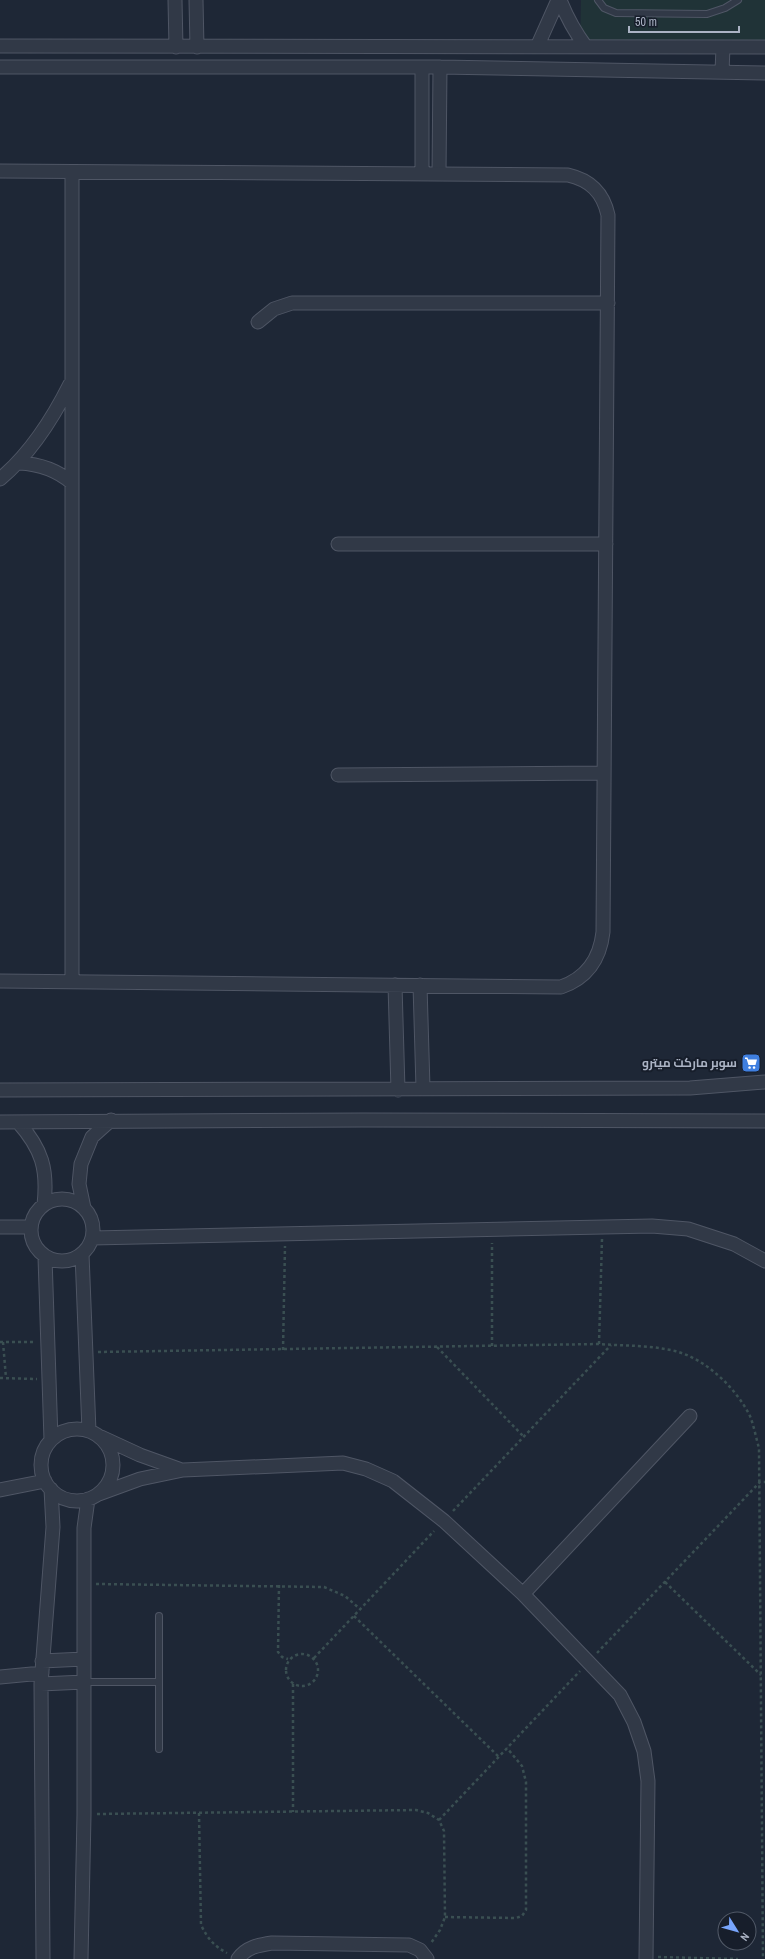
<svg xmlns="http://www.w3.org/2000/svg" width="765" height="1959" font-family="'Archivo Narrow',Cairo,sans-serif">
<rect width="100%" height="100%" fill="#1e2736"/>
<!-- park -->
<path fill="#203337" d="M581,0H765V53L580,54Z"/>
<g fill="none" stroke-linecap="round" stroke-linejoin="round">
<!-- service casing -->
<g stroke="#4f5665" stroke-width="8">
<path id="service" d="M598,0L604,8L616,13L707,14L725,8L738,0
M84,1682H158
M159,1749V1616"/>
</g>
<!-- minor casing -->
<g stroke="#4f5665" stroke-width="15">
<path id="minor" d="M175,0L176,47
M196,0L197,47
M560,0C567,18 575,32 586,47
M0,46L765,47
M537,47L558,0
M0,67H440L765,73
M422,67V174
M722,72L723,47
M0,171L568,175C590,180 603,192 608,215L603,932C600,959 587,978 561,987L0,981
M72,172V982
M439,174L440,67
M258,322L274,309L292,303H608
M19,463C39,464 56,469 72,483
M0,479C30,454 52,420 70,384
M338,544H606
M338,775L604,773
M395,985L398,1090
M420,985L423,1088
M0,1090L690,1088L765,1082
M0,1122L362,1120L765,1121
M18,1122C42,1149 48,1169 44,1205
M31 1230a31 31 0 1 1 62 0a31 31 0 1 1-62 0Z
M84,1208L79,1184L81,1164L92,1137L111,1120
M0,1227H31
M92,1238L652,1226L688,1229L734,1244L765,1261
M82,1254L89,1431
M45,1257L51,1440
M41 1465a36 36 0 1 1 72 0a36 36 0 1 1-72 0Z
M101,1437L140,1455L179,1469
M0,1490L45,1481
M99,1494L140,1479L183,1470L343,1463L366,1469L393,1481L444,1521L523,1594L620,1695L634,1722L644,1751L648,1781L646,1959
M523,1594L690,1416
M42,1661L84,1659
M0,1677L42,1673
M41,1684L84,1682
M43,1959L41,1684L53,1527L51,1489
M81,1959L84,1815V1528L88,1499
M238,1959C246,1947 259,1945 272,1943L409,1945L420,1950L427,1959"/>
</g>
<!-- path -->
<path stroke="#3a4f52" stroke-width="2.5" stroke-dasharray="3 3" stroke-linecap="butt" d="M0,1342H35
M3,1342L6,1378
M599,1344L602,1239
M492,1346V1243
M437,1347L524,1437
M283,1350L285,1246
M98,1352L599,1344C625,1346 650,1345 675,1351C706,1359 736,1388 750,1416C754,1426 756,1438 759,1448L763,1959
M0,1378L37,1379
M453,1511L611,1345
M665,1582L761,1675
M96,1584L324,1587L345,1596L360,1609
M279,1585L278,1652L282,1657L288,1659
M354,1616L499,1757
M597,1653L760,1482H765
M286 1670a16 16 0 1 1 32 0a16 16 0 1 1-32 0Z
M314,1658L434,1531
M293,1684V1812
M199,1813L201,1925C208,1939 214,1946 227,1953
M97,1814L416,1810L428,1813L439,1820L444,1831L445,1917L440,1930L431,1943
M439,1820L580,1671
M445,1917L516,1918L522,1916L526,1910V1782L522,1766L507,1748
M658,1957L738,1959"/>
<!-- service -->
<use href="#service" stroke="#313947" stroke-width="6"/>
<!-- minor -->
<use href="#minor" stroke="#313947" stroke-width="13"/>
</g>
<!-- icons -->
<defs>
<g id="supermarket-square" transform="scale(1)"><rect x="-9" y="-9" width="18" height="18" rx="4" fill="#3f7fe0" stroke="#171e2b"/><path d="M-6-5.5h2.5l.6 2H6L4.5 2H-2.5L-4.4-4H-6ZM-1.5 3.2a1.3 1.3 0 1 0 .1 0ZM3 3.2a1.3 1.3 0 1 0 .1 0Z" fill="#fff"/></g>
</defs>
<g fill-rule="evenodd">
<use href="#supermarket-square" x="751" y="1063"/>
</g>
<g text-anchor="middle" stroke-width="4" stroke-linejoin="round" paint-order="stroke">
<!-- poi labels -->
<g font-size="12" font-weight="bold" fill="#abb3c4" stroke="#171e2b" text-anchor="end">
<text x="737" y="1067">سوبر ماركت ميترو</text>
</g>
</g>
<!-- north arrow -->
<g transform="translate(737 1931) rotate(127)"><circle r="19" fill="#171e2b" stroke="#525a68"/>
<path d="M0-3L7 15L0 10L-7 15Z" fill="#78a5fc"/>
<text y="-6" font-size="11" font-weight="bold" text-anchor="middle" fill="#abb3c4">N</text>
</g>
<!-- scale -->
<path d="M629 26v6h110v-6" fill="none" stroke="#abb3c4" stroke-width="2"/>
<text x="635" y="26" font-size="12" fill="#abb3c4" stroke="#171e2b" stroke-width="3" paint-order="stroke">50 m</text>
</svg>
